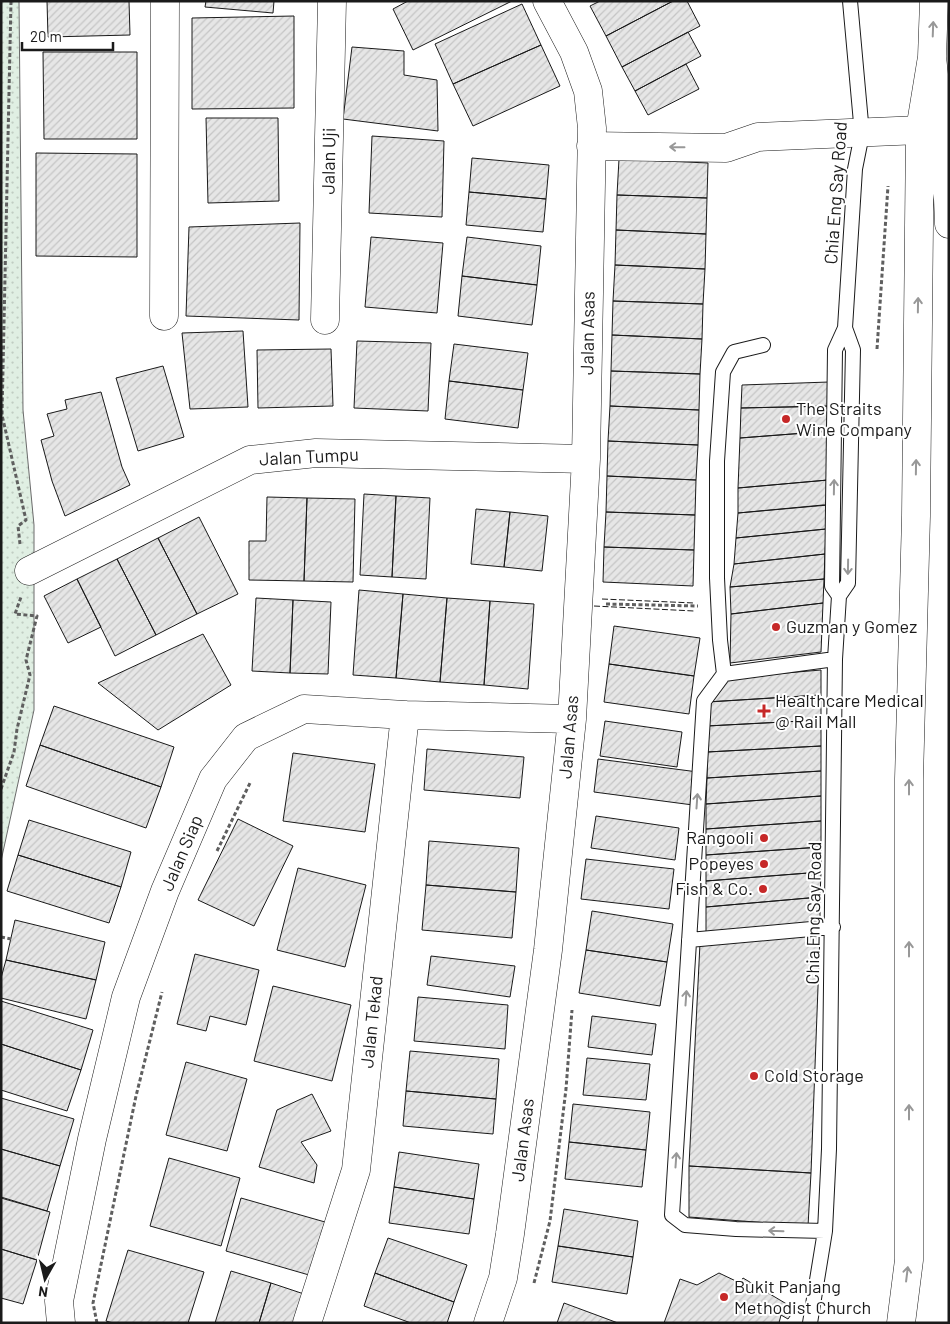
<svg xmlns="http://www.w3.org/2000/svg" width="950" height="1324" font-family="Barlow,sans-serif">
<defs>
<pattern id="park-dots" width="8" height="8" patternUnits="userSpaceOnUse" patternTransform="scale(1.25)"><rect width="8" height="8" fill="#e0efe3"/><path d="M2 2h.1M6 6h.1" fill="none" stroke="#c0ccc2" stroke-width="1.8" stroke-linecap="round"/></pattern>
<pattern id="building-hatch" width="6" height="6" patternUnits="userSpaceOnUse" patternTransform="scale(1.25)"><rect width="6" height="6" fill="#e6e6e6"/><path d="M-1 1l2-2M0 6l6-6M5 7l2-2" fill="none" stroke="#c5c5c5"/></pattern>
</defs>
<rect width="100%" height="100%" fill="#fff"/>
<!-- park -->
<path fill="url(#park-dots)" stroke="#6a6a6a" d="M1,1H19L23,410L34,525V710L1,861Z"/>
<!-- building -->
<path fill="url(#building-hatch)" stroke="#1a1a1a" d="M47,1H129L130,35L48,37Z
M206,1H274L273,13L205,7Z
M408,1H512L413,50L393,9Z
M600,1H673L606,36L590,6Z
M673,1H687L700,26L622,67L606,36Z
M522,4L541,45L453,84L435,44Z
M294,16V108L192,109V18Z
M688,32L701,56L635,91L622,67Z
M541,45L560,86L473,126L453,84Z
M352,47L404,51V75L437,80L438,131L343,119Z
M43,52H137V139H44Z
M686,64L699,89L648,115L635,91Z
M206,118H278L279,201L208,203Z
M372,136L444,141L442,217L369,213Z
M36,153L137,154V257L36,256Z
M472,158L549,165L546,199L469,192Z
M619,159L708,163L707,198L617,195Z
M469,192L546,199L543,232L466,225Z
M617,195L707,198L706,234L616,230Z
M300,223L299,320L186,316L189,227Z
M616,230L706,234L705,269L615,265Z
M371,237L443,243L437,313L365,307Z
M467,237L541,246L537,285L462,276Z
M615,265L705,269L703,304L613,301Z
M462,276L537,285L532,325L458,316Z
M613,301L703,304L702,339L612,335Z
M243,331L248,407L190,409L182,333Z
M612,335L702,339L700,374L611,371Z
M357,341L431,343L428,411L354,408Z
M454,344L528,353L523,390L449,381Z
M331,349L333,406L258,408L257,350Z
M163,366L184,437L138,451L116,378Z
M611,371L700,374L699,410L610,406Z
M449,381L523,390L518,428L445,419Z
M829,382L832,406L741,408L742,385Z
M101,392L122,467L130,485L65,516L52,481L41,440L54,436L47,414L67,409L65,400Z
M610,406L699,410L698,445L608,441Z
M832,406L831,431L740,438L741,408Z
M831,431L828,480L738,488L740,438Z
M608,441L698,445L696,480L607,476Z
M607,476L696,480L695,515L606,512Z
M828,480V505L738,513V488Z
M364,494L396,496L392,577L360,575Z
M396,496L430,498L426,579L392,577Z
M267,497L307,498L304,581L249,580V541H266Z
M307,498L355,499L353,582L304,581Z
M823,505H828L826,529L736,538L738,513Z
M476,509L510,512L504,567L471,564Z
M510,512L548,516L542,571L504,567Z
M606,512L695,515L694,550L604,547Z
M199,517L238,594L197,614L158,538Z
M826,529L825,554L734,564L736,538Z
M158,538L197,614L156,635L117,559Z
M604,547L694,550L693,586L603,582Z
M825,554L824,579L730,587L734,564Z
M117,559L156,635L115,656L77,579Z
M77,579L101,627L68,643L44,596Z
M824,579L823,603L731,614L730,587Z
M359,590L403,594L396,678L353,675Z
M403,594L447,598L440,682L396,678Z
M256,598L293,600L290,673L252,671Z
M447,598L490,601L484,685L440,682Z
M293,600L331,602L328,674L290,673Z
M490,601L534,604L528,689L484,685Z
M823,603L821,652L730,663L731,614Z
M614,626L700,638L694,676L609,664Z
M203,634L231,685L158,730L98,683Z
M609,664L694,676L689,714L604,702Z
M821,670V695L707,702L726,678Z
M821,695V720L707,726V702Z
M54,706L174,747L161,787L40,745Z
M821,720V746L707,752V726Z
M605,721L682,732L677,767L600,756Z
M40,745L161,787L146,828L26,786Z
M821,746V771L707,778V752Z
M427,749L524,757L520,798L424,790Z
M293,753L375,764L365,832L283,821Z
M598,759L698,772L693,805L594,792Z
M821,771V796L706,804L707,778Z
M821,796V821L706,829V804Z
M596,816L679,828L675,860L591,848Z
M238,819L293,846L254,926L198,900Z
M29,820L131,852L121,887L18,855Z
M821,821V847L706,855V829Z
M429,841L519,848L516,892L426,885Z
M821,847V872L706,881V855Z
M18,855L121,887L109,923L7,891Z
M586,859L674,869L669,909L581,899Z
M298,868L366,885L345,967L277,950Z
M821,872L820,897L706,907V881Z
M426,885L516,892L512,938L422,930Z
M820,897V922L706,933V907Z
M592,911L673,924L667,962L586,950Z
M15,920L105,942L96,980L6,960Z
M820,934L811,1173L689,1166L700,943Z
M586,950L667,962L660,1006L579,993Z
M195,954L259,970L246,1025L210,1016L206,1031L177,1024Z
M431,956L515,966L510,997L427,985Z
M6,960L96,980L86,1019L1,998V978Z
M273,986L351,1005L332,1081L254,1061Z
M418,997L508,1005L505,1049L414,1041Z
M1,1001L93,1030L81,1070L1,1044Z
M592,1016L656,1024L652,1055L588,1047Z
M1,1044L81,1070L67,1111L1,1090Z
M410,1051L499,1059L496,1099L406,1091Z
M587,1058L650,1064L646,1100L583,1095Z
M186,1062L247,1079L227,1151L166,1135Z
M406,1091L496,1099L493,1134L403,1126Z
M312,1094L331,1131L301,1142L317,1165L314,1183L259,1167L277,1110Z
M1,1098L74,1119L60,1166L1,1149Z
M573,1104L650,1112L646,1150L569,1142Z
M569,1142L646,1150L642,1187L565,1179Z
M1,1149L60,1166L47,1211L1,1197Z
M399,1152L479,1164L474,1199L394,1187Z
M169,1158L240,1178L221,1246L150,1226Z
M689,1166L811,1173L808,1226L689,1217Z
M394,1187L474,1199L469,1234L389,1223Z
M1,1198L50,1212L37,1260L1,1249Z
M241,1198L325,1222L309,1275L226,1251Z
M564,1209L638,1221L633,1257L558,1246Z
M388,1238L467,1265L454,1302L375,1273Z
M558,1246L633,1257L627,1294L552,1282Z
M1,1249L37,1260L23,1304L1,1298Z
M128,1250L204,1272L188,1323H113L106,1321Z
M231,1271L271,1283L259,1323H215Z
M375,1273L454,1302L447,1323H411L364,1306Z
M719,1273L740,1283L743,1278L795,1309L788,1319L781,1315L779,1323H664L680,1279L697,1285Z
M271,1283L307,1295L298,1323H259Z
M564,1303L618,1323H557Z"/>
<g fill="none" stroke-linecap="round" stroke-linejoin="round">
<!-- lane casing -->
<g stroke="#1a1a1a" stroke-width="16">
<path id="lane" d="M839,596L832,586L835,350L845,328L855,169L862,134L850,1
M724,674L720,640L717,578V461L723,372L734,352L763,345
M689,940L833,927
M825,1231L736,1229L685,1225L672,1215L704,701L724,674L835,659
M810,1323L825,1231L829,1149L835,659L839,596L848,583L853,350L845,328"/>
</g>
<!-- street casing -->
<g stroke="#1a1a1a" stroke-width="29">
<path id="street" d="M591,146L726,148L758,137L920,130
M164,316L165,1
M325,320L332,1
M29,571L250,460L316,453L586,459
M61,1323L59,1301L92,1139L126,997L165,891L213,779L246,737L304,709L405,715L572,719
M307,1323L356,1170L405,715
M488,1323L503,1278L510,1234L548,950L572,719L586,459L592,128L588,91L574,52L547,1"/>
</g>
<!-- highway casing -->
<g stroke="#1a1a1a" stroke-width="29">
<path id="highway" d="M934,1L932,57L948,199L949,224
M901,1323L909,1260V779L916,516L920,130L932,57"/>
</g>
<!-- path -->
<path stroke="#5f5f5f" stroke-width="3" stroke-dasharray="4 2.5" stroke-linecap="butt" d="M11,1L2,415L26,520L18,526L20,544
M877,349L888,186
M606,604L698,606
M1,789L14,752L17,729L30,675L26,660L37,616L15,614L21,597
M217,851L250,783
M1,937L11,939
M534,1283L550,1221L566,1089L572,1010
M97,1323L93,1303L136,1096L162,992"/>
<!-- lane -->
<use href="#lane" stroke="#fff" stroke-width="14"/>
<!-- street -->
<use href="#street" stroke="#fff" stroke-width="28"/>
<!-- highway -->
<use href="#highway" stroke="#fff" stroke-width="28"/>
<!-- fence -->
<path stroke="#1a1a1a" stroke-width="1" stroke-dasharray="6 2.5" stroke-linecap="butt" d="M602,599L694,603
M594,606L694,611"/>
</g>
<!-- one-way arrows -->
<defs><path id="oneway-shaft" d="M-6 0H5M1.5-3L5.5 0L1.5 3" fill="none" stroke-width="1.6" stroke-linecap="round" stroke-linejoin="round" transform="scale(1.25)"/></defs>
<g stroke="#989898">
<use href="#oneway-shaft" transform="translate(933 29) rotate(-88)"/>
<use href="#oneway-shaft" transform="translate(677 147) rotate(-179)"/>
<use href="#oneway-shaft" transform="translate(918 305) rotate(-89)"/>
<use href="#oneway-shaft" transform="translate(916 467) rotate(-89)"/>
<use href="#oneway-shaft" transform="translate(834 487) rotate(-89)"/>
<use href="#oneway-shaft" transform="translate(848 567) rotate(91)"/>
<use href="#oneway-shaft" transform="translate(909 787) rotate(-90)"/>
<use href="#oneway-shaft" transform="translate(697 801) rotate(-86)"/>
<use href="#oneway-shaft" transform="translate(909 949) rotate(-90)"/>
<use href="#oneway-shaft" transform="translate(686 998) rotate(-86)"/>
<use href="#oneway-shaft" transform="translate(909 1112) rotate(-90)"/>
<use href="#oneway-shaft" transform="translate(676 1160) rotate(-86)"/>
<use href="#oneway-shaft" transform="translate(776 1231) rotate(-178)"/>
<use href="#oneway-shaft" transform="translate(907 1274) rotate(-83)"/>
</g>
<!-- markers -->
<g fill="#c62828" stroke="#fff" stroke-width="2">
<circle cx="786" cy="419" r="5"/>
<circle cx="776" cy="627" r="5"/>
<path d="M761.5 703.5h5v5h5v5h-5v5h-5v-5h-5v-5h5z"/>
<circle cx="764" cy="838" r="5"/>
<circle cx="764" cy="864" r="5"/>
<circle cx="763" cy="889" r="5"/>
<circle cx="754" cy="1076" r="5"/>
<circle cx="724" cy="1297" r="5"/>
</g>
<g text-anchor="middle" stroke-width="4" stroke-linejoin="round" paint-order="stroke">
<!-- street labels -->
<g font-size="18" fill="#1a1a1a" stroke="#fff">
<text transform="translate(329 161) rotate(-89)" y="6">Jalan Uji</text>
<text transform="translate(836 193) rotate(-86)" y="6">Chia Eng Say Road</text>
<text transform="translate(588 333) rotate(-89)" y="6">Jalan Asas</text>
<text transform="translate(309 457) rotate(-3)" y="6">Jalan Tumpu</text>
<text transform="translate(569 737) rotate(-85)" y="6">Jalan Asas</text>
<text transform="translate(182 853) rotate(-67)" y="6">Jalan Siap</text>
<text transform="translate(814 913) rotate(-89)" y="6">Chia Eng Say Road</text>
<text transform="translate(372 1022) rotate(-84)" y="6">Jalan Tekad</text>
<text transform="translate(523 1140) rotate(-83)" y="6">Jalan Asas</text>
</g>
<!-- poi labels -->
<g font-size="18" fill="#1a1a1a" stroke="#fff" text-anchor="start">
<text x="796" y="415">The Straits<tspan x="796" dy="21">Wine Company</tspan></text>
<text x="786" y="633">Guzman y Gomez</text>
<text x="775" y="707">Healthcare Medical<tspan x="775" dy="21">@ Rail Mall</tspan></text>
<text x="754" y="844" text-anchor="end">Rangooli</text>
<text x="754" y="870" text-anchor="end">Popeyes</text>
<text x="753" y="895" text-anchor="end">Fish &amp; Co.</text>
<text x="764" y="1082">Cold Storage</text>
<text x="734" y="1293">Bukit Panjang<tspan x="734" dy="21">Methodist Church</tspan></text>
</g>
</g>
<!-- border -->
<rect width="950" height="1324" fill="none" stroke="#1a1a1a" stroke-width="5"/>
<!-- north arrow -->
<g transform="translate(45 1279) rotate(188)" stroke="#ffffff" stroke-width="4" paint-order="stroke">
<path d="M0-4L9 19L0 12L-9 19Z" fill="#1a1a1a"/>
<text y="-8" font-size="14" font-weight="bold" text-anchor="middle" fill="#1a1a1a">N</text>
</g>
<!-- scale -->
<path d="M22 42v8h91v-8" fill="none" stroke="#1a1a1a" stroke-width="2.5"/>
<text x="30" y="42" font-size="15" fill="#1a1a1a" stroke="#ffffff" stroke-width="4" paint-order="stroke">20 m</text>
</svg>
